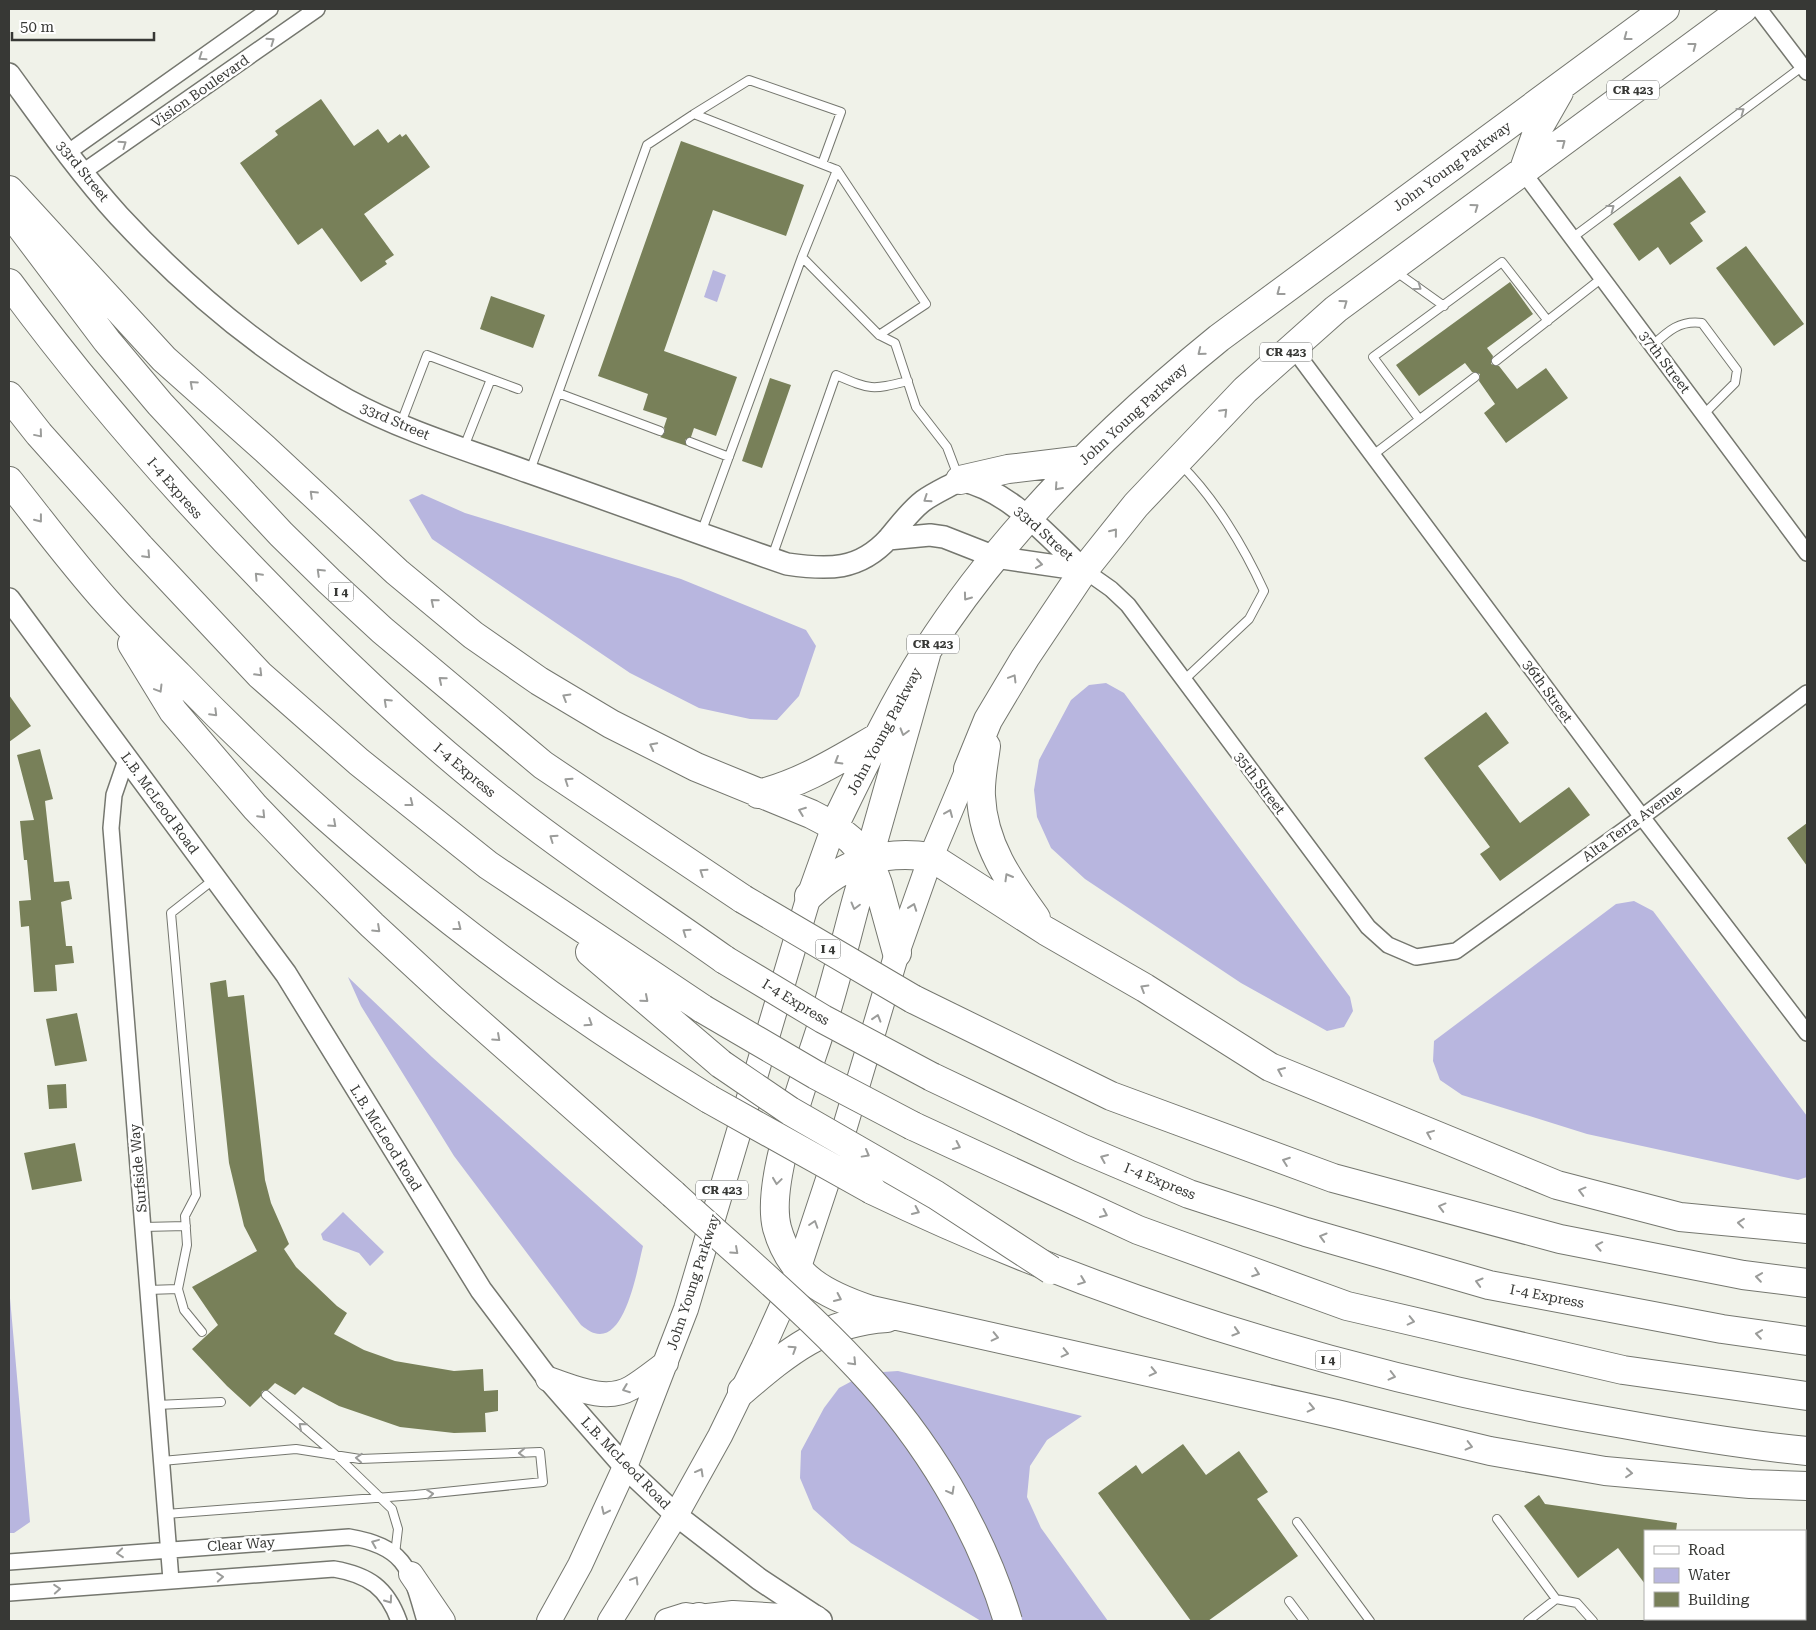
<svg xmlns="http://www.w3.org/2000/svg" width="1816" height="1630" font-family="'Roboto Serif',serif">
<rect width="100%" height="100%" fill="#f0f2e9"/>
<!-- water -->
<path fill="#b8b6df" d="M713,270L726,275L717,302L704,297Z
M422,494L465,513L681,579L806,630L816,646L799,696L777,720L750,719L699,708L630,673L432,539L409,500Z
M1106,683L1124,693L1350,997L1353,1011L1344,1027L1327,1031L1241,983L1085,879L1051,848L1037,817L1034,790L1039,760L1071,700L1089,685Z
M1634,901L1653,911L1807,1116V1177L1798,1180L1587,1134L1462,1095L1440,1080L1433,1061L1434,1041L1616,904Z
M348,977L432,1057L643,1246C638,1265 626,1344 594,1333C590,1332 585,1328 581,1325L454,1156L361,1006Z
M343,1212L384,1252L370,1266L359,1253L323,1240L321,1234Z
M9,1287L30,1522L14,1533H9Z
M898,1371L1082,1416L1047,1440L1030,1466L1027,1497L1041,1528L1108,1621H981L851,1543L813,1509L800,1478L801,1451L824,1408L839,1388L867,1373Z"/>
<!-- building -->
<path fill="#788059" d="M321,99L354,146L378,129L388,143L400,134L402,137L406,134L430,167L364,214L394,255L385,261L387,264L361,282L322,228L298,245L240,163L278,135L275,131Z
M681,141L804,185L786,236L713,210L664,351L737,377L716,436L694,428L691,437L685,440L687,446L660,437L665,432L664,427L667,418L643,410L648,394L598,376Z
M1680,176L1706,212L1690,223L1703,241L1670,265L1658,247L1639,261L1613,224Z
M1746,246L1804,324L1774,346L1716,268Z
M1510,282L1533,314L1487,348L1493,356L1491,364L1499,366L1517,389L1546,368L1568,398L1506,443L1484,413L1495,404L1479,381L1480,374L1472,372L1465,363L1419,396L1396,365Z
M491,296L545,315L533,348L480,329Z
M770,378L791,385L762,468L742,461Z
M9,695L31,726L9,742Z
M1486,712L1509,743L1478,766L1520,823L1569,787L1590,815L1500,881L1480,854L1490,847L1424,758Z
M40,749L53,799L45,801L54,882L69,881L72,899L61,902L66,946H72L74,963L55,965L57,991L34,992L29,926L21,927L19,901L31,900L27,860H24L20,821L34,820L17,755Z
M1807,823V866L1787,838Z
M226,980L228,997L244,995L265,1180L271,1203L289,1244L284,1249L296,1267L337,1306L347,1313L334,1334L364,1350L395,1361L454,1371L483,1369L484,1391L498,1390V1411L485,1413L486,1432L454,1433L400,1427L339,1406L303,1387L295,1395L275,1383L268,1390L262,1391L261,1396L250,1407L227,1386L192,1349L218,1325L192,1287L257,1251L244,1226L229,1163L210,983Z
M77,1013L87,1061L55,1066L46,1019Z
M66,1084L67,1108L49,1109L47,1085Z
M75,1143L82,1181L32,1190L24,1153Z
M1183,1444L1206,1475L1239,1451L1268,1492L1257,1499L1298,1556L1208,1621H1191L1098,1493L1136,1465L1142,1474Z
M1539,1495L1545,1504L1677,1523L1676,1531H1645V1584L1618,1548L1578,1578L1524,1506Z"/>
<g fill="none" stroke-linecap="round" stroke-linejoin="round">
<!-- lane casing -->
<g stroke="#75776f" stroke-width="10">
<path id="lane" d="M694,114L749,80L841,112L822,164
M837,170L926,304L879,335
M1572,238L1803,66
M1395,271L1444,306
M1653,345C1668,331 1680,320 1702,323L1737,370L1735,383L1704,414
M1496,361L1602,278
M491,379L518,389
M558,393L660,431
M1419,419L1373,357L1502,262L1548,321
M401,423L427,355L491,379L464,447
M690,442L729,457
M1373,455L1475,377
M1180,464C1214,497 1244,547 1264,591L1249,619L1184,680
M530,471L647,145L694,114L837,170L802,257
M701,533L802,257L879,335L895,343L916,407L947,447L958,476
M772,557L836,375C871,390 871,390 908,381
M143,1227L186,1226
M148,1290L178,1289
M202,1332L184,1310L178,1289L187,1245L185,1216L196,1195L171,913L213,880
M266,1395L337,1456L392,1509L398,1529L395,1554
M157,1405L221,1402
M162,1461L296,1449L360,1459L540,1452L543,1482L415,1495L166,1514
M1497,1519L1556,1599
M1297,1522L1370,1621
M1289,1601L1304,1621
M1528,1621L1556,1599L1577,1603L1593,1621
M1673,1621L1677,1619"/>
</g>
<!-- street casing -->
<g stroke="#75776f" stroke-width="18">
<path id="street" d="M1759,9L1807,72
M67,153L270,9
M83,172L317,9
M1523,172L1807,553
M1292,347L1642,817L1807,1033
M1084,570L1111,589L1128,605L1368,927L1388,945L1416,957L1456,951L1642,817L1807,693
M127,757L114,795L111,828L171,1580
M9,1562L349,1537C407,1547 410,1570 425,1621
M9,1593L334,1569C369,1575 387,1588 399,1621"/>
</g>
<!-- secondary casing -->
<g stroke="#75776f" stroke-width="24">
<path id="secondary" d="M9,74C44,122 79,172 119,216C185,287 263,353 347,400C404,431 468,450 528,472C614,502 700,534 787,564C828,570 859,571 889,538C900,525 910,511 923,501C934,493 948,487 960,480C1011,491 1047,536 1084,570
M888,539L930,535L944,537L995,557L1084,570
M9,599L286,974L481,1290L548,1379L625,1467L676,1515L759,1579L821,1620"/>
</g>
<!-- primary casing -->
<g stroke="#75776f" stroke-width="26">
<path id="primary" d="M548,1379C573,1387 605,1403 631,1388C643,1381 655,1371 666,1363
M411,1574L443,1621
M549,1621L580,1565L625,1467L686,1309L809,896L834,826
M610,1621L676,1515L720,1436L763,1348L798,1270L841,1140L897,953L931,857L968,769
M667,1621L686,1615L699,1617L733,1613L816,1618"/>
</g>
<!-- highway casing -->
<g stroke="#75776f" stroke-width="30">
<path id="highway" d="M1523,172L1539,127L1559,92
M9,190L164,359L265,449L397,572L473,635L539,681L611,724L696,767L811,814L834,826L851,840L869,860L878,884L897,953
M18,223L107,341L160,404L281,534L329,581L382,630L543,765L743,899
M9,283C88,390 175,490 268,585C346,666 429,744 518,813C585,865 656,911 725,960
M9,396L39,434L140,547L260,675L359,762L488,865L703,1009
M960,480L1008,469L1083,460
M9,481C41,521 72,563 107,602C130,628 155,652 179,676C338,840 514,981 709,1099
M132,644L173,711L255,807L306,860L372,925L451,998L673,1194
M927,651C904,735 879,819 856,902C846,939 837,976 826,1012C811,1064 764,1178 777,1228C791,1278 826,1295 871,1310L1336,1414L1490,1451L1605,1471L1750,1484L1807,1486
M986,746C984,762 980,780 981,796C983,844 1009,881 1036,918
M968,769L988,720L1025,658L1084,570L1136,505L1245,390L1336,309L1743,9
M758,794C803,783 840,759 880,736
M834,826C863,767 891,708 926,652C1003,531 1108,428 1219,338L1665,9
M809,896C844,862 882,850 931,857L1046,931L1145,988L1270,1067L1557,1185L1680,1217L1807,1229
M590,952L721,1064
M913,999L1111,1096L1333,1178L1560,1239L1743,1275L1807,1283
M932,1077L1081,1148L1189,1194L1306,1232L1489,1285L1722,1329L1807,1341
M913,1126L1138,1230L1347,1306L1623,1370L1807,1396
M872,1190C1110,1304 1363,1380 1623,1424C1684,1435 1745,1445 1807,1451
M742,1391C788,1352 823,1322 887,1318
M695,1621L699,1617"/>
</g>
<!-- lane -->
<use href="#lane" stroke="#fff" stroke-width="8"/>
<!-- street -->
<use href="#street" stroke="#fff" stroke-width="15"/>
<!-- secondary -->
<use href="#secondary" stroke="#fff" stroke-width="21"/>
<!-- primary -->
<use href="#primary" stroke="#fff" stroke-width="24"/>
<!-- highway -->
<use href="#highway" stroke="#fff" stroke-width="28"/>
<!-- highway-bridge casing -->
<g stroke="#75776f" stroke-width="30" stroke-linecap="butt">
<path id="highway-bridge" d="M743,899L913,999
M725,960L823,1019L932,1077
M703,1009L816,1075L913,1126
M721,1064L790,1111L936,1195L1051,1270
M709,1099L872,1190
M673,1194C735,1251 801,1306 859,1368C926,1439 980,1528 1008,1621"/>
</g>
<!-- highway-bridge -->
<use href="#highway-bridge" stroke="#fff" stroke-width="28"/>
</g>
<!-- one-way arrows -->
<defs><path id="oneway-chevron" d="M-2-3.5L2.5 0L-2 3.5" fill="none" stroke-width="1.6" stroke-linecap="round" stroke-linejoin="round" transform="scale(1.25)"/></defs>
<g stroke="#9b9c9a">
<use href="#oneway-chevron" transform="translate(1627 37) rotate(143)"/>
<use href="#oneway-chevron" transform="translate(271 41) rotate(-35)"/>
<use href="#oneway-chevron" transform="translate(1693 46) rotate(-37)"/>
<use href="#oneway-chevron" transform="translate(202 57) rotate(146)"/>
<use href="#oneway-chevron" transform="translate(1741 111) rotate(-36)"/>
<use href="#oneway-chevron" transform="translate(1562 143) rotate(-37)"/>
<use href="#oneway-chevron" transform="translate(123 144) rotate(-35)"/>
<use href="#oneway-chevron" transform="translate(1475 207) rotate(-36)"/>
<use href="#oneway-chevron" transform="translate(1611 208) rotate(-37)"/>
<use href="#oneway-chevron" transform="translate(1418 287) rotate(36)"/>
<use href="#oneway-chevron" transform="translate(1280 292) rotate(143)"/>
<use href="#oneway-chevron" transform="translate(1344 303) rotate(-36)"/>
<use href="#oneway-chevron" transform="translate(1201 352) rotate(141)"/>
<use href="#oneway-chevron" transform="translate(193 384) rotate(-138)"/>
<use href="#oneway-chevron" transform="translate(1224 412) rotate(-45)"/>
<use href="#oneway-chevron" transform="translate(39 434) rotate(50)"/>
<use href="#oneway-chevron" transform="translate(1058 487) rotate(132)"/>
<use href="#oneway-chevron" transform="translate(313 494) rotate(-136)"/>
<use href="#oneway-chevron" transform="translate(927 499) rotate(146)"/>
<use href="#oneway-chevron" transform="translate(39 519) rotate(52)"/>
<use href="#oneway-chevron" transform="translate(1114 532) rotate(-51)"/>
<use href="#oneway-chevron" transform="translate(147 555) rotate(47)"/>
<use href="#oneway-chevron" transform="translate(1039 564) rotate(8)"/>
<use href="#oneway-chevron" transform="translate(320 572) rotate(-136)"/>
<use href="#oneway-chevron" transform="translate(258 576) rotate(-134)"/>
<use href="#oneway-chevron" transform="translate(967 597) rotate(126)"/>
<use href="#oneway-chevron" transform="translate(434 602) rotate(-140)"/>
<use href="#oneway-chevron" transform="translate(259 673) rotate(45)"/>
<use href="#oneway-chevron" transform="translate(1013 678) rotate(-59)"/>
<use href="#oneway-chevron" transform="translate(442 680) rotate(-140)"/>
<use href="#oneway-chevron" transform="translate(159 689) rotate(59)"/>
<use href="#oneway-chevron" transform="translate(566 697) rotate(-149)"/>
<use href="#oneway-chevron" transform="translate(387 702) rotate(-137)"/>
<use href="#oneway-chevron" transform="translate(214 713) rotate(45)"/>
<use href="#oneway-chevron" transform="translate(904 732) rotate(106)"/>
<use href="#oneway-chevron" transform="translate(653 746) rotate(-153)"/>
<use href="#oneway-chevron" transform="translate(838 761) rotate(149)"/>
<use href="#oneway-chevron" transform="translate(568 781) rotate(-146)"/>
<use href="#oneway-chevron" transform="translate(410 803) rotate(38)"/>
<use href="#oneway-chevron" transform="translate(802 811) rotate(-159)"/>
<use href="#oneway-chevron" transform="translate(949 813) rotate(-67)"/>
<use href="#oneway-chevron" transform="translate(262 815) rotate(46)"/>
<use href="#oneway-chevron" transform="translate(333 824) rotate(42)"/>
<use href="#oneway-chevron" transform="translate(553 838) rotate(-145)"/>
<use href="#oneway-chevron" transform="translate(703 872) rotate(-146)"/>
<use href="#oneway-chevron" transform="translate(1008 877) rotate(-120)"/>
<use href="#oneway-chevron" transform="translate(855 906) rotate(105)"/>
<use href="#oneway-chevron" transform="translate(913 907) rotate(-70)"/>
<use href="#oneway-chevron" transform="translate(458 927) rotate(38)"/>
<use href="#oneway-chevron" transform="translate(377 929) rotate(43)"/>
<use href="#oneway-chevron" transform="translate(686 932) rotate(-145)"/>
<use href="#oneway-chevron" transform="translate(1144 988) rotate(-149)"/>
<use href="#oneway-chevron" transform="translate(645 999) rotate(41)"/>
<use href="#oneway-chevron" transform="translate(877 1018) rotate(-73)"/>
<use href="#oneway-chevron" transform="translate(589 1023) rotate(33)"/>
<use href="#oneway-chevron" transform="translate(497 1038) rotate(42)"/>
<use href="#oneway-chevron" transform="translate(1281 1071) rotate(-157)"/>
<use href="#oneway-chevron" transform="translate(1430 1134) rotate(-158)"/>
<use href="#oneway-chevron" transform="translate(957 1146) rotate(25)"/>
<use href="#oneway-chevron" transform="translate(866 1154) rotate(29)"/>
<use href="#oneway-chevron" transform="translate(1104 1158) rotate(-157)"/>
<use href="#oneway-chevron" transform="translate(1286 1161) rotate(-160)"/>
<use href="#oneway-chevron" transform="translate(777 1181) rotate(98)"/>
<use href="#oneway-chevron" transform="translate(1582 1191) rotate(-165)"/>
<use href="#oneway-chevron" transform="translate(1442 1207) rotate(-165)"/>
<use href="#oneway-chevron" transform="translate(916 1211) rotate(25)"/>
<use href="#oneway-chevron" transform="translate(1104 1214) rotate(25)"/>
<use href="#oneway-chevron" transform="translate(1741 1223) rotate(-174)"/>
<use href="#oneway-chevron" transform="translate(814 1224) rotate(-72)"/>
<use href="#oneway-chevron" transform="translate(1323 1237) rotate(-164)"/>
<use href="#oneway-chevron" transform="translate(1599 1246) rotate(-169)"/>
<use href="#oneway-chevron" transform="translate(735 1251) rotate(42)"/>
<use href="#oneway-chevron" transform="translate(1256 1273) rotate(20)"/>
<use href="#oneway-chevron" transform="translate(1759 1277) rotate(-172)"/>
<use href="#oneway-chevron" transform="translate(1082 1281) rotate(21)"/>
<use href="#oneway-chevron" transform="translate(1479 1282) rotate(-164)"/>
<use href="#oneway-chevron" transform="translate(838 1298) rotate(25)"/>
<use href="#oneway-chevron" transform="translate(1411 1321) rotate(13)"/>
<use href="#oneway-chevron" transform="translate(1236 1332) rotate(17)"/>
<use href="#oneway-chevron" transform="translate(1759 1334) rotate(-172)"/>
<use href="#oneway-chevron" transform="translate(995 1337) rotate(13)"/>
<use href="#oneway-chevron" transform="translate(793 1349) rotate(-33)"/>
<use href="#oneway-chevron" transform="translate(1065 1353) rotate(13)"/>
<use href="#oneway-chevron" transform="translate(853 1362) rotate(46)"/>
<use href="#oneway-chevron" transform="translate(1153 1372) rotate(13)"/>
<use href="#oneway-chevron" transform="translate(1392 1376) rotate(14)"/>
<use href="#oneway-chevron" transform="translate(626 1389) rotate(159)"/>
<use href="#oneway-chevron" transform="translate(1311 1408) rotate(13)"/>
<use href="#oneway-chevron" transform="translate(302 1426) rotate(-139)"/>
<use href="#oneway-chevron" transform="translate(1469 1446) rotate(14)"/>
<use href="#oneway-chevron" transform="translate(522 1453) rotate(178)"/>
<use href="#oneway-chevron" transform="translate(359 1458) rotate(-176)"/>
<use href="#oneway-chevron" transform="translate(700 1472) rotate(-61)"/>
<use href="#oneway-chevron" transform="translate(1629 1473) rotate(5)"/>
<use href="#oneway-chevron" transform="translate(951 1491) rotate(61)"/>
<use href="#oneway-chevron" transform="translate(430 1494) rotate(-6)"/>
<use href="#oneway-chevron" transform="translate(605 1511) rotate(115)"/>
<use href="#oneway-chevron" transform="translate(375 1543) rotate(-158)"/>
<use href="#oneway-chevron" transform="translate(120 1553) rotate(175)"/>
<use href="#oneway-chevron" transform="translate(220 1577) rotate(-4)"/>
<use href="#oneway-chevron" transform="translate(635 1580) rotate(-59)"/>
<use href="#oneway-chevron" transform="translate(57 1589) rotate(-4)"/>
<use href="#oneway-chevron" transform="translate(389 1600) rotate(55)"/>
</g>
<g text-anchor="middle" stroke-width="5" stroke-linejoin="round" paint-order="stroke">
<!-- shield labels -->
<g fill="#fff" stroke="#737472" stroke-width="1">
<rect x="1607" y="80.5" width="52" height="19" rx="4"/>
<rect x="1260" y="342.5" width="52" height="19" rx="4"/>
<rect x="328.5" y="582.5" width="25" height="19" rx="4"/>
<rect x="907" y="634.5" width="52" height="19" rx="4"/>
<rect x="815.5" y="939.5" width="25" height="19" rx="4"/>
<rect x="696" y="1180.5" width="52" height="19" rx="4"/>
<rect x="1315.5" y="1350.5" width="25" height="19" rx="4"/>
</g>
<g font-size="12" font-weight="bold" fill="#373835">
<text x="1633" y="94">CR 423</text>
<text x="1286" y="356">CR 423</text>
<text x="341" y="596">I 4</text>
<text x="933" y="648">CR 423</text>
<text x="828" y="953">I 4</text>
<text x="722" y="1194">CR 423</text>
<text x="1328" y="1364">I 4</text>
</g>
<!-- street labels -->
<g font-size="14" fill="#373835" stroke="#fff">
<text transform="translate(200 91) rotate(-35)" y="5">Vision Boulevard</text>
<text transform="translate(1452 166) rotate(-36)" y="5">John Young Parkway</text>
<text transform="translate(83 171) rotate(51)" y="5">33rd Street</text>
<text transform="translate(1665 362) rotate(53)" y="5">37th Street</text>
<text transform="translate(1133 414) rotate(-43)" y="5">John Young Parkway</text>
<text transform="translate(395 421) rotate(23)" y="5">33rd Street</text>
<text transform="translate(175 488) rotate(49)" y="5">I-4 Express</text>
<text transform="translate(1044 533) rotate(42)" y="5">33rd Street</text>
<text transform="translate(1548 691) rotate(54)" y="5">36th Street</text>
<text transform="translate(884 731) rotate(-62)" y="5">John Young Parkway</text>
<text transform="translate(465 770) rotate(40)" y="5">I-4 Express</text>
<text transform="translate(1260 783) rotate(53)" y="5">35th Street</text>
<text transform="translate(160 803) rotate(54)" y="5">L.B. McLeod Road</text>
<text transform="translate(1632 823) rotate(-36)" y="5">Alta Terra Avenue</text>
<text transform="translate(796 1002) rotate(31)" y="5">I-4 Express</text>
<text transform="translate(386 1138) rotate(58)" y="5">L.B. McLeod Road</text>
<text transform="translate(138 1168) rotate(-95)" y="5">Surfside Way</text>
<text transform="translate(1160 1181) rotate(22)" y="5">I-4 Express</text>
<text transform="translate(693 1282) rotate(-72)" y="5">John Young Parkway</text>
<text transform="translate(1547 1296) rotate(11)" y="5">I-4 Express</text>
<text transform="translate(626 1463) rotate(46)" y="5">L.B. McLeod Road</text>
<text transform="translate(241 1544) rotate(-4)" y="5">Clear Way</text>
</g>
</g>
<!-- border -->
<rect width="1816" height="1630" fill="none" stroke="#373835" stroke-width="20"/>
<!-- legend -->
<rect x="1644" y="1530" width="162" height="90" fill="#ffffff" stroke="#afafae"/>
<rect x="1654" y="1546" width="25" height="8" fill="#ffffff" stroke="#afafae"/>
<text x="1688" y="1555" font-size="15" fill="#373835">Road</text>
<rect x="1654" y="1568" width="25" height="15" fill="#b8b6df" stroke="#afafae"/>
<text x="1688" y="1580" font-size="15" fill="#373835">Water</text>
<rect x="1654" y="1592" width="25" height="15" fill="#788059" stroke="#afafae"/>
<text x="1688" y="1605" font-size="15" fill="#373835">Building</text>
<!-- scale -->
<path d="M12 32v8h142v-8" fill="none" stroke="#373835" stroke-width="2.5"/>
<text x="20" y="32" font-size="15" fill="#373835" stroke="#ffffff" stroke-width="4" paint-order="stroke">50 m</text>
</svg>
